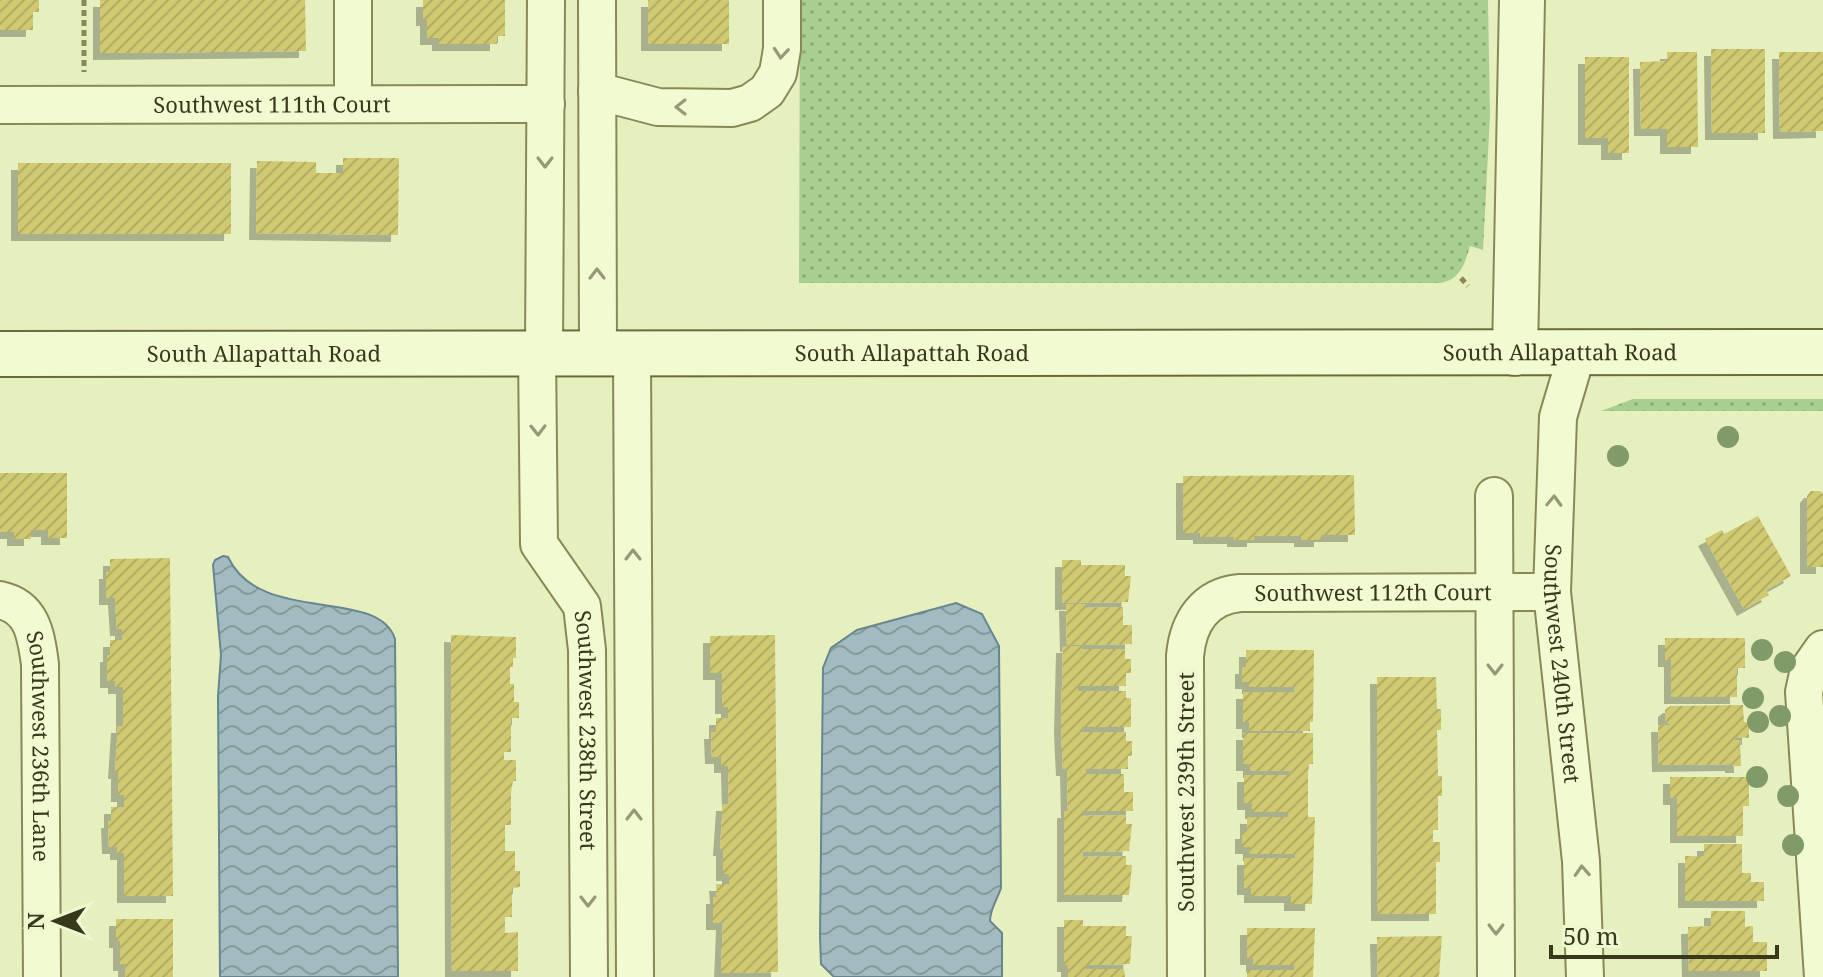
<svg xmlns="http://www.w3.org/2000/svg" width="1823" height="977" font-family="'Noto Serif',serif">
<defs>
<pattern id="grass-dots" width="8" height="8" patternUnits="userSpaceOnUse" patternTransform="scale(2)"><rect width="8" height="8" fill="#a9ce92"/><path d="M2 2h.1M6 6h.1" fill="none" stroke="#8ba876" stroke-width="1.8" stroke-linecap="round"/></pattern>
<pattern id="water-waves" width="16" height="10" patternUnits="userSpaceOnUse" patternTransform="scale(2)"><rect width="16" height="10" fill="#a2bbc1"/><path d="M0 5q4-4 8 0t8 0" fill="none" stroke="#85999c"/></pattern>
<pattern id="building-hatch" width="6" height="6" patternUnits="userSpaceOnUse" patternTransform="scale(2)"><rect width="6" height="6" fill="#d0c972"/><path d="M-1 1l2-2M0 6l6-6M5 7l2-2" fill="none" stroke="#b3ad62"/></pattern>
<filter id="shadow"><feDropShadow dx="-7" dy="7" stdDeviation="0" flood-color="#0004"/></filter>
</defs>
<rect width="100%" height="100%" fill="#e6f0bf"/>
<!-- grass -->
<path fill="url(#grass-dots)" d="M800,0H1488L1490,116L1483,250L1470,246C1465,264 1459,282 1438,283H799Z
M1633,399H1823V411H1601Z"/>
<!-- water -->
<path fill="url(#water-waves)" stroke="#698690" stroke-width="2" d="M223,556L228,557C260,626 378,586 395,639L398,977H220L218,696L221,655L213,565L215,560Z
M956,603L982,614L999,646L1001,888C997,900 990,909 990,921L1002,933V977H834L821,964L820,936L823,668L831,648L857,630Z"/>
<!-- building -->
<path fill="url(#building-hatch)" filter="url(#shadow)" d="M0,0H39V12H33V30H0Z
M100,0H305L306,51L100,53Z
M423,0H505V36H497V44H439V38H427V19H423Z
M648,0H729V44H648Z
M1711,49H1765V133H1712Z
M1667,52H1697L1698,147H1667V129H1641L1640,62L1667,61Z
M1779,52H1823V131L1780,132Z
M1585,57H1629V153H1608V138H1585Z
M343,158H399L398,235L256,233L257,161L316,162V173H343Z
M18,163H231V234H18Z
M0,473H67V538H48V530H31V539H14V532H0Z
M1354,475L1355,535H1321V540H1301V536H1254V540H1234V537H1200V533H1183V476Z
M1811,491H1820L1823,494V567H1807V496Z
M1758,516L1791,576L1766,590L1769,595L1744,609L1705,539L1722,530L1724,534Z
M170,558L173,896H124V853H117V847H109L108,821H111V807H124V795H118V772H115L118,726H123V687H115V681H107V655H110V640H122V629H117L115,598H106V572H110V559Z
M1062,560H1081V565H1125V576H1131L1128,602L1062,603Z
M1066,604H1085V608L1123,607V625H1132V644L1067,645Z
M451,635L516,637V658H513V667H510V684H514V702H519V718H511V752H504V760H516V781H513L511,792V825H505V851H515V871H520V887L512,888V917H505V933L518,932V971H452Z
M775,635L778,972L721,973L723,923H713V897H717L716,884H729V874H723V849H720L723,804H729L728,766H721V757H712L711,732H716V718H728V707H722V673H710V636Z
M1665,638H1745V668H1737V697H1671V660H1665Z
M1063,646H1082V649H1125V659H1131V673H1126V686H1078V691H1126V698H1131V727H1082V732H1126V741H1132V756H1128V769H1085L1086,774H1124V792H1133V811H1082V816L1126,815V824H1132L1129,851L1083,852V857L1126,856V865H1132L1129,895H1064V811H1068L1067,769H1063L1061,727Z
M1246,650H1314L1313,722H1310V731H1249V722H1243V692H1294V687H1249V682H1242V667H1246Z
M1377,677H1436L1437,709H1441V730H1437L1438,776H1442V796H1438V830H1433V842H1440V862H1436V914H1378Z
M1743,705L1744,722H1749V738L1735,737V740H1740L1741,766H1732V764L1659,765L1658,725H1672L1665,721V710L1670,706Z
M1243,733H1313V764H1309L1308,774V817H1315L1312,904H1291V896H1251V888H1244V858H1295V854H1250V847H1242V832H1247V817H1288V812H1252V803H1244V775H1290L1291,771H1250V764H1243Z
M1670,777H1749V806H1743V836H1677V798H1670Z
M1704,844H1742V873H1751V882H1764V901H1685V856H1704Z
M1711,911H1745V927L1753,926V942H1767V971H1689L1688,927L1711,926Z
M116,919H173V977H125V964H120V941H116Z
M1064,920H1083V926H1126V936H1132L1130,964L1086,965V969H1124L1125,977H1068V965H1064Z
M1247,928H1315L1313,977H1247V970H1294V965H1253V958H1247Z
M1442,936L1439,977H1378L1377,937Z"/>
<g fill="none" stroke-linecap="round" stroke-linejoin="round">
<!-- minor casing -->
<g stroke="#888956" stroke-width="40">
<g id="minor">
<path d="M353,0V104"/>
<path d="M597,0L598,352"/>
<path d="M597,91L658,107L732,108L750,103L767,91L778,73L782,49V0"/>
<path id="s1" d="M0,105L546,104"/>
<path id="s2" d="M537,352L539,544L582,606L587,650L589,977"/>
<path d="M544,352L546,0"/>
<path d="M632,352L635,977"/>
<path id="s3" d="M1577,353L1558,417L1552,592L1581,861L1585,977"/>
<path d="M1494,496L1496,977"/>
<path id="s4" d="M0,600C33,607 36,636 40,664L42,977"/>
<path id="s5" d="M1186,977L1185,656C1188,622 1205,596 1240,593L1552,592"/>
<path d="M1823,977L1804,692L1809,669L1823,649"/>
</g>
</g>
<!-- tertiary casing -->
<g stroke="#888956" stroke-width="48">
<path id="tertiary" d="M1515,353L1522,0"/>
</g>
<!-- secondary casing -->
<g stroke="#6b6b3a" stroke-width="48">
<g id="secondary">
<path id="s6" d="M0,354L1823,352"/>
</g>
</g>
<!-- path -->
<path stroke="#888956" stroke-width="5" stroke-dasharray="6 4" stroke-linecap="butt" d="M84,0V72
M1461,278L1468,286"/>
<!-- minor -->
<use href="#minor" stroke="#f2fad2" stroke-width="36"/>
<!-- tertiary -->
<use href="#tertiary" stroke="#f2fad2" stroke-width="44"/>
<!-- secondary -->
<use href="#secondary" stroke="#f2fad2" stroke-width="44"/>
</g>
<!-- trees -->
<g fill="#819b68">
<circle cx="1728" cy="437" r="11"/>
<circle cx="1618" cy="456" r="11"/>
<circle cx="1762" cy="650" r="11"/>
<circle cx="1785" cy="662" r="11"/>
<circle cx="1753" cy="698" r="11"/>
<circle cx="1780" cy="716" r="11"/>
<circle cx="1758" cy="722" r="11"/>
<circle cx="1757" cy="777" r="11"/>
<circle cx="1788" cy="796" r="11"/>
<circle cx="1793" cy="845" r="11"/>
</g>
<!-- one-way arrows -->
<defs><path id="oneway-chevron" d="M-2-3.5L2.5 0L-2 3.5" fill="none" stroke-width="1.6" stroke-linecap="round" stroke-linejoin="round" transform="scale(2)"/></defs>
<g stroke="#959977">
<use href="#oneway-chevron" transform="translate(781 53) rotate(95)"/>
<use href="#oneway-chevron" transform="translate(681 107) rotate(-180)"/>
<use href="#oneway-chevron" transform="translate(545 162) rotate(90)"/>
<use href="#oneway-chevron" transform="translate(597 274) rotate(-90)"/>
<use href="#oneway-chevron" transform="translate(538 430) rotate(89)"/>
<use href="#oneway-chevron" transform="translate(1554 501) rotate(-88)"/>
<use href="#oneway-chevron" transform="translate(633 555) rotate(-90)"/>
<use href="#oneway-chevron" transform="translate(1495 669) rotate(90)"/>
<use href="#oneway-chevron" transform="translate(634 815) rotate(-90)"/>
<use href="#oneway-chevron" transform="translate(1582 871) rotate(-93)"/>
<use href="#oneway-chevron" transform="translate(588 901) rotate(90)"/>
<use href="#oneway-chevron" transform="translate(1496 929) rotate(90)"/>
</g>
<g text-anchor="middle" stroke-width="8" stroke-linejoin="round" paint-order="stroke">
<!-- street labels -->
<g font-size="22" fill="#38381c" stroke="#eef7cf">
<text dy="8" stroke="none"><textPath href="#s1" startOffset="272">Southwest 111th Court</textPath></text>
<text dy="8" stroke="none"><textPath href="#s6" startOffset="912">South Allapattah Road</textPath></text>
<text dy="8" stroke="none"><textPath href="#s6" startOffset="264">South Allapattah Road</textPath></text>
<text dy="8" stroke="none"><textPath href="#s6" startOffset="1560">South Allapattah Road</textPath></text>
<text dy="8" stroke="none"><textPath href="#s5" startOffset="546">Southwest 112th Court</textPath></text>
<text dy="8" stroke="none"><textPath href="#s3" startOffset="314">Southwest 240th Street</textPath></text>
<text dy="8" stroke="none"><textPath href="#s2" startOffset="392">Southwest 238th Street</textPath></text>
<text dy="8" stroke="none"><textPath href="#s4" startOffset="164">Southwest 236th Lane</textPath></text>
<text transform="translate(1186 792) rotate(-90)" y="8">Southwest 239th Street</text>
</g>
</g>
<!-- north arrow -->
<g transform="translate(56 921) rotate(270)" stroke="#eef7cf" stroke-width="6" paint-order="stroke">
<path d="M0-6L14 30L0 20L-14 30Z" fill="#38381c"/>
<text y="-12" font-size="22" font-weight="bold" text-anchor="middle" fill="#38381c">N</text>
</g>
<!-- scale -->
<path d="M1551 945v12h226v-12" fill="none" stroke="#38381c" stroke-width="4"/>
<text x="1563" y="945" font-size="24" fill="#38381c" stroke="#eef7cf" stroke-width="6" paint-order="stroke">50 m</text>
</svg>
